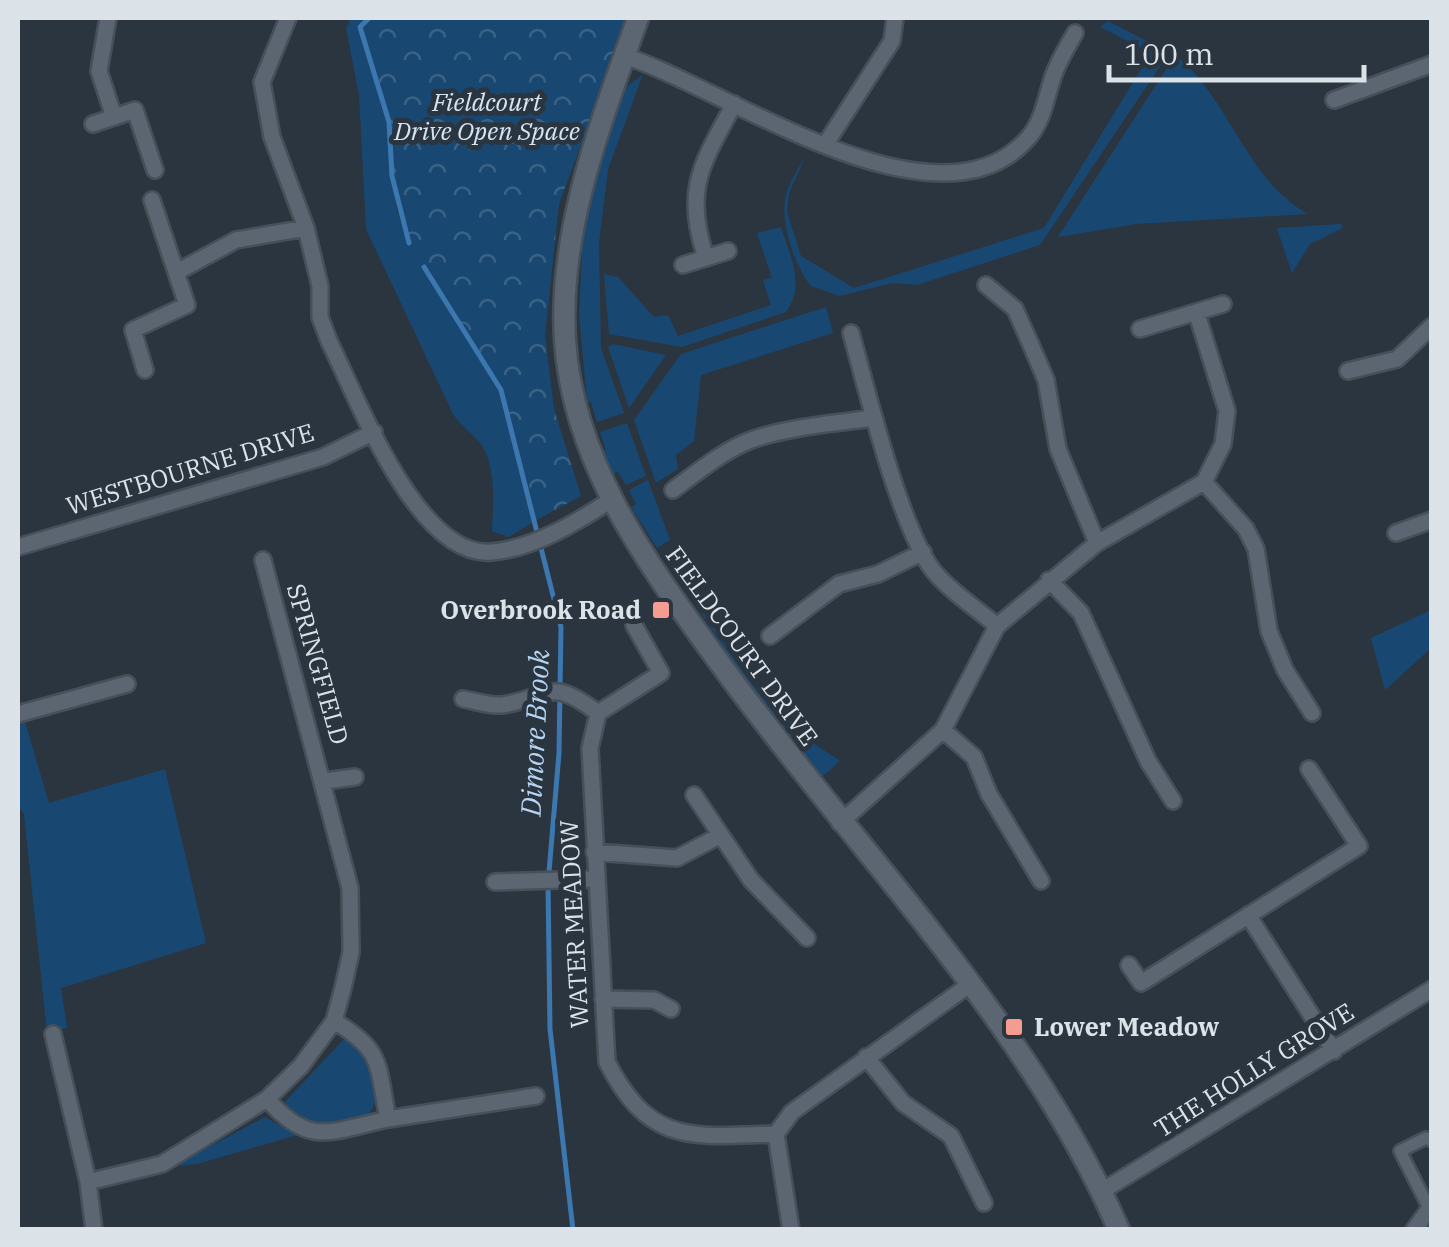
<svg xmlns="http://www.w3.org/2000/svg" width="1449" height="1247" font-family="'IBM Plex Serif',serif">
<defs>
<pattern id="park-crowns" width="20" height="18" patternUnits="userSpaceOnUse" patternTransform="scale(2.5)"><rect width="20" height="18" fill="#184871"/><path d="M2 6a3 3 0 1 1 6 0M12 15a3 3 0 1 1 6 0" fill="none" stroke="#396285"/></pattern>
</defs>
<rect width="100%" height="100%" fill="#2b3540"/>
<!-- grass -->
<path fill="#184871" d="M351,18H369L360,27L389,122L397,211L409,243L501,390L538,519L509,537L492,531C493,505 497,465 480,443C472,433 461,426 453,414L366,229L359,95L346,28Z
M1108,21L1160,48L1165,59L1040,245L917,285L892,283L840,296L811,286C794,265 778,218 787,192C791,179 800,166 806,155L789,193L787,212L801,256L854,288L1044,228L1151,53L1100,27Z
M1179,58C1232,104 1245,178 1308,214L1136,224L1058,237L1172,60Z
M643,74L608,169L599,243L601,348L624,413L597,422L591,402H587L579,314L584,209L624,89Z
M1341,224L1343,228L1310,244L1292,273L1277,228Z
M781,227C790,256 806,285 786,312L682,347L609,334L604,274L618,277L654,317L668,315L678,336L771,305L763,280L772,278L757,233Z
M826,307L833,333L701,375L694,441L676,455L678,469L656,483L634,420L681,354Z
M613,344L666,355L629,408L608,347Z
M627,423L646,476L626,485L618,472L612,474L602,452L606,450L600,432Z
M648,480L670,540L657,548L631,507L636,504L629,490Z
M674,550C706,611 738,678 789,725C804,738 823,749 840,761L815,783L663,557Z
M1431,610V648L1385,690L1371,638Z
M23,715L49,803L165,769L206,943L61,988L67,1028L47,1033L24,814L18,806V716Z
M347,1036C364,1047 368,1053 374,1072C391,1129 331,1135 292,1120L285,1102Z
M265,1117L297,1135L197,1164L173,1166Z"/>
<!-- park -->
<path fill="url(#park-crowns)" d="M369,18H628L559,204L545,336L554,409L581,496L538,519L501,390L409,243L392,176L389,122L360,27Z"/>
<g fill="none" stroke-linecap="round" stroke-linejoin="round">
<!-- stream -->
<path stroke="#3c78af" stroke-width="5" d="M369,18L360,27L389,122L392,176L409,243
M424,267L501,390L561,627L559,753L548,884L550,1029L573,1230"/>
<!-- pedestrian casing -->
<g stroke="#475058" stroke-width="16">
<path id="pedestrian" d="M1429,1208L1400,1151L1426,1138L1432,1141"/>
</g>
<!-- minor casing -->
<g stroke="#475058" stroke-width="20">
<path id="minor" d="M108,18L99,71L114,117
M288,18L262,82L272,137L306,228L320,286V317L329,341C357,397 417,558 491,552C533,549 577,522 611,500
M624,56C721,85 939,243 1029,137C1044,119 1046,96 1054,74C1059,60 1068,46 1075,33
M1334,100L1432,64
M93,124L135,110L155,170
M825,145L892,41L895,18
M706,258C683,189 702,164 734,104
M683,265L728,251
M177,272L236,240L306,228
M986,285L1015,309L1031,345L1046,380L1058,449L1097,543
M1140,329L1223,304
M851,333C866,386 902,538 937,575C954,594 977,609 997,626
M145,370L133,330L187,305L152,200
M1348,371L1397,359L1432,326
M1204,482L1246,529L1256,549L1269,631L1285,670L1312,713
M673,490C695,474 719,454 744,443C777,428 837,423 874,418
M1396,533L1432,520
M18,547L323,457L374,432
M1049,580L1081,613L1148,761L1173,801
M634,625L661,673L598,713L590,748L607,1062C650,1147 694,1136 776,1134
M770,636L839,584L878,574L923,552
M463,699C475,701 490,706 502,705C552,697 549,676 598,713
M18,714L127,684
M943,730L974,757L989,794L1041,881
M325,781L355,777
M694,795L751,880L807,938
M840,823L943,730L997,626L1097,543L1204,482L1223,444L1227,411L1197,314
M594,852L677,858L721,835
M495,882L596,879
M1248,915L1334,1051
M1129,965L1141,983L1359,846L1309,769
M603,999L654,1000L671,1009
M334,1021C384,1051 377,1064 388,1119L536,1096
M53,1034L88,1182L94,1230
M866,1057L903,1103L951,1136L984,1203
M267,1099C310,1148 331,1131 388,1119
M88,1182L162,1164L267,1099L301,1066L334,1021L343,988L351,952L350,888L263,560
M1102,1191L1432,989
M791,1230L776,1134L792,1112L969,985
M1414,1230L1432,1205"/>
</g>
<!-- tertiary casing -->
<g stroke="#475058" stroke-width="25">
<path id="tertiary" d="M638,18C602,119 558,230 565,340C573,464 648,564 719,662C851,845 1029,1022 1119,1230"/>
</g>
<!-- pedestrian -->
<use href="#pedestrian" stroke="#5b6672" stroke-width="11"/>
<!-- minor -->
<use href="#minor" stroke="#5b6672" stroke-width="15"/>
<!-- tertiary -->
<use href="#tertiary" stroke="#5b6672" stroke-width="20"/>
</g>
<!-- markers -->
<g fill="#f59c92" stroke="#2b3540" stroke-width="4">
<rect x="651" y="600" width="20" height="20" rx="5"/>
<rect x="1004" y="1017" width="20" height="20" rx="5"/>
</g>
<g text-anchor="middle" stroke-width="10" stroke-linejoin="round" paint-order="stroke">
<!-- park labels -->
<g font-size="25" font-style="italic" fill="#d6e5f5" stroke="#2b3540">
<text x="487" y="111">Fieldcourt<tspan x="487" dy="29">Drive Open Space</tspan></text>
</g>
<!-- street labels -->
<g font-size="25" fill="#dbe2e8" stroke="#2b3540">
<text transform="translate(190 469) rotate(-17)" y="9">WESTBOURNE DRIVE</text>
<text transform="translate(742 646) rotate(54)" y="9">FIELDCOURT DRIVE</text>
<text transform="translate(318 664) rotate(74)" y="9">SPRINGFIELD</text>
<text transform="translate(574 924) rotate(-93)" y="9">WATER MEADOW</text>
<text transform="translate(1254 1070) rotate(-32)" y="9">THE HOLLY GROVE</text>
</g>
<!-- poi labels -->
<g font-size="25" font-weight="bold" fill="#dbe2e8" stroke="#2b3540" text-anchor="end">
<text x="641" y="619">Overbrook Road</text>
<text x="1034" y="1036" text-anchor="start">Lower Meadow</text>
</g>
<!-- water labels -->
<g font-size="28" font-style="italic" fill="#b6d5f4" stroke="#2b3540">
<text transform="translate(535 733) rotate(-87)" y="10">Dimore Brook</text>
</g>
</g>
<!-- border -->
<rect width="1449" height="1247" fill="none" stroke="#dbe2e8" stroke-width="40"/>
<!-- scale -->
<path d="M1109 65v15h255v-15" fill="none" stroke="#dbe2e8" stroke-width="5"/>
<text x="1124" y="65" font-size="30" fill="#dbe2e8" stroke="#2b3540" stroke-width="8" paint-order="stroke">100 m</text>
</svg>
